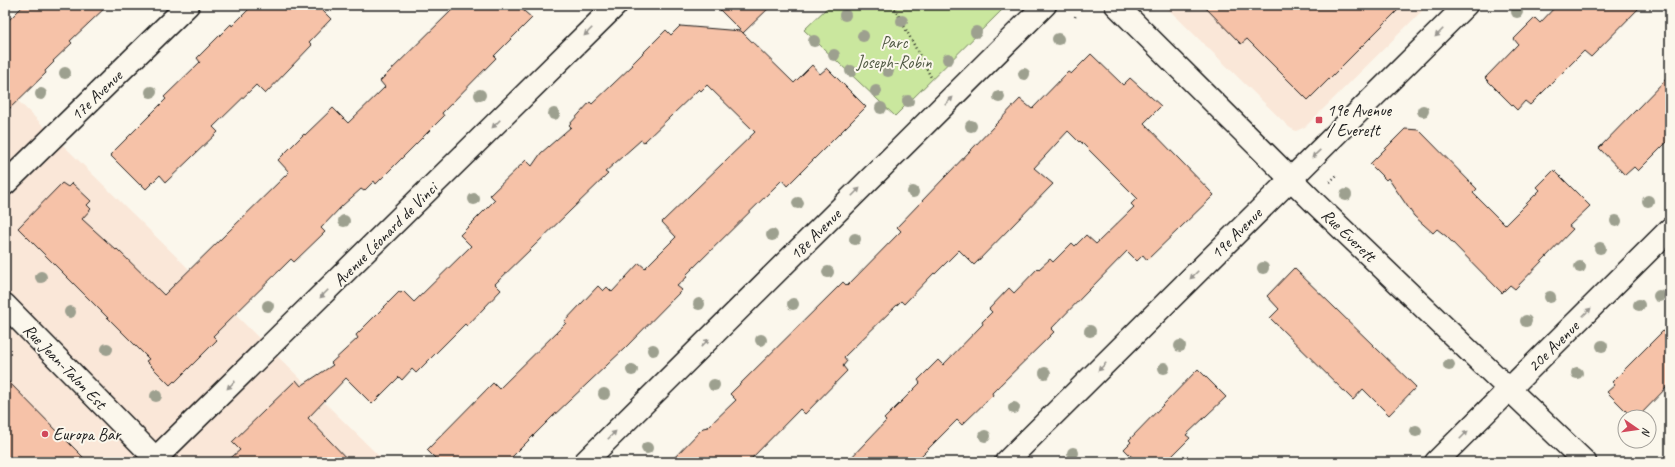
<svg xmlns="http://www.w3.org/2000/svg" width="1675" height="467" font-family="Caveat,sans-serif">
<rect width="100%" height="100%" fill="#fbf7ec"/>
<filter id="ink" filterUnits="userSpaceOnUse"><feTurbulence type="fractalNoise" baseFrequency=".025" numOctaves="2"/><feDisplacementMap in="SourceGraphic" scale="8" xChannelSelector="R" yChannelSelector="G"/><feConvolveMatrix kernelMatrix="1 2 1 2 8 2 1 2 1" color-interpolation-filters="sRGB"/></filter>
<g filter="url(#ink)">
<!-- built -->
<path fill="#fae7d8" d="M1164,5H1428L1305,127L1296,131L1290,128Z
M5,88L385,462H5Z"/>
<!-- green -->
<path fill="#cae79e" stroke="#73825d" d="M830,5H1007L895,116L804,30Z"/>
<!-- building -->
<path fill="#f6c2a8" stroke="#1c1c1c" d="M24,5H108L70,41L72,43L53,61L54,62L45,71L46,73L5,113V24Z
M253,5H317L331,19L309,42L312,45L265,94L256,85L213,127L218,132L166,182L160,175L146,189L141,184L140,185L110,155L166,99L164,97L200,62L197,58L231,24L232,26Z
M457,5H517L532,18L494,56L496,58L442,113L444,116L376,184L374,181L364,191L361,189L342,206L321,228L325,232L294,262L291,259L213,336L217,340L175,382L174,381L170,385L146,361L149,359L18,228L62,183L68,187L72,183L91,201L87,205L91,209L82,219L116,250L117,249L164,295L289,172L278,160L304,134L305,135L333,108L348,123L385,87L380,81Z
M715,5H772L743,33Z
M1203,5H1403L1308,100L1247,39L1241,44Z
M1557,5H1642L1591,57L1584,51L1530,105L1525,101L1517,110L1485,78L1518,44L1514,39L1535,18L1540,23Z
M680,26L741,31L794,83L812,65L820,74L827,68L866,107L787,186L782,180L686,275L687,277L677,286L682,290L625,348L552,417L507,462H439L427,450L493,383L499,389L566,323L564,322L598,286L603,291L607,287L612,292L639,263L645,268L676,237L662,222L755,132L707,85L701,91L699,89L644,142L641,140L605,172L608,174L495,284L501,290L467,326L465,324L416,373L412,369L402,380L399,377L372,404L346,378L308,418L350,462H226L240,450L232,442L296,380L301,386L333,365L331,363L358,338L356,335L399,292L401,293L403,291L414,302L471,246L460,235L495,200L490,195L526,160L532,166L541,153L571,127L569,125L590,102L592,104L633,65L632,64L666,30L671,35Z
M1091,54L1123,85L1130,78L1161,106L1144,123L1214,195L1147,260L1143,255L1137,261L1127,251L1051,329L1054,332L992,393L993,395L962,425L957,420L915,462H847L886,421L884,419L920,383L918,380L938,360L943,365L983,324L982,322L992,312L989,309L1009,288L1014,293L1038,268L1039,269L1050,259L1053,262L1072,243L1075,246L1086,235L1096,244L1134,207L1131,204L1137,198L1080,141L1079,142L1068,131L1034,168L1053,184L974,265L959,250L935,274L934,273L904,304L901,301L844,357L847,361L843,366L847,371L805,414L800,409L748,462H670L703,428L708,427L736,400L730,394L843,282L847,286L901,231L897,227L1020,99L1032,109L1068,72L1071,74Z
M1670,75V139L1638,171L1634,167L1625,175L1599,148Z
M1405,129L1419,130L1477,189L1473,193L1505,225L1540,190L1537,187L1554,170L1590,206L1569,226L1573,229L1515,289L1510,285L1502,293L1446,236L1437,229L1433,233L1414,216L1388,178L1386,180L1370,164Z
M1294,268L1416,387L1389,415L1363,389L1353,400L1270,318L1279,309L1267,296Z
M1670,324V384L1638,417H1632L1607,392L1615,385L1612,382Z
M1198,369L1226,397L1186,435L1190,438L1166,462H1137L1124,449L1131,442L1129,440Z
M5,378L65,439L88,462H5Z"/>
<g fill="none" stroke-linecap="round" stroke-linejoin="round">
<!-- street casing -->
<g stroke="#1c1c1c" stroke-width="25">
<path id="street" d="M1116,5L1316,204L1585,462
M5,184L188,5
M152,462L616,5
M585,462L1045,5
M1006,462L1466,5
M1436,462L1670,229"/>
</g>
<!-- secondary casing -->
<g stroke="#1c1c1c" stroke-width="25">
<path id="secondary" d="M5,305L159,462"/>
</g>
<!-- path -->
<path stroke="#1c1c1c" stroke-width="2.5" stroke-dasharray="1 3" stroke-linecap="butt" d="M893,5L932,79
M1075,17L1076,14
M1330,182L1337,175"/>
<!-- street -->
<use href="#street" stroke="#fbf7ec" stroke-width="22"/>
<!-- secondary -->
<use href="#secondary" stroke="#fbf7ec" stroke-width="22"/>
</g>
<!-- trees -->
<g fill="#9da08f">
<circle cx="1517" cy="12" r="6"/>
<circle cx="845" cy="15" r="6"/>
<circle cx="902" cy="21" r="6"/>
<circle cx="976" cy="32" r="6"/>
<circle cx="863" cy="36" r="6"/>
<circle cx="1058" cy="39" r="6"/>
<circle cx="814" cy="41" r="6"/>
<circle cx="834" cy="55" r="6"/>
<circle cx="948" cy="59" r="6"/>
<circle cx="851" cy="71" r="6"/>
<circle cx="888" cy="71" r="6"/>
<circle cx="65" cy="73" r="6"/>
<circle cx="1024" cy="74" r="6"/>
<circle cx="876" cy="91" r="6"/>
<circle cx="151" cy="92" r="6"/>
<circle cx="41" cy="94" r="6"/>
<circle cx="480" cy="95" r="6"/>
<circle cx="999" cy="97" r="6"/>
<circle cx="908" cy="101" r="6"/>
<circle cx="881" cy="108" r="6"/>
<circle cx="1423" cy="111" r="6"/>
<circle cx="554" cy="114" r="6"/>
<circle cx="971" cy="126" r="6"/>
<circle cx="913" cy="192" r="6"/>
<circle cx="1346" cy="195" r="6"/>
<circle cx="474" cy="199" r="6"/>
<circle cx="1648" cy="201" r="6"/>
<circle cx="798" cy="203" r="6"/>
<circle cx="344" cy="221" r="6"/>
<circle cx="1616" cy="221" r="6"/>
<circle cx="772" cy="235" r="6"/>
<circle cx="855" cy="239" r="6"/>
<circle cx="1600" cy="248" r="6"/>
<circle cx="1580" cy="267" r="6"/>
<circle cx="1263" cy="268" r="6"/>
<circle cx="828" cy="272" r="6"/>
<circle cx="41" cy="277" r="6"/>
<circle cx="1659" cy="296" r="6"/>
<circle cx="1550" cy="297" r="6"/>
<circle cx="699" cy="304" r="6"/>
<circle cx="793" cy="304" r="6"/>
<circle cx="1639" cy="305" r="6"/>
<circle cx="268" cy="306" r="6"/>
<circle cx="70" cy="312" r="6"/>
<circle cx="1526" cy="321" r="6"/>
<circle cx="1090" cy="331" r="6"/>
<circle cx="761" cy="340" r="6"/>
<circle cx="1180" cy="346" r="6"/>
<circle cx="1602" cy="346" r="6"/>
<circle cx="107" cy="349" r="6"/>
<circle cx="653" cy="350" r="6"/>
<circle cx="1449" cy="365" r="6"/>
<circle cx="1164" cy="368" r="6"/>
<circle cx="632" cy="370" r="6"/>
<circle cx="1045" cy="373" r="6"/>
<circle cx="1577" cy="373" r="6"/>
<circle cx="714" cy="385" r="6"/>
<circle cx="604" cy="394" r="6"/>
<circle cx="156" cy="396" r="6"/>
<circle cx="1014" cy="408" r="6"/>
<circle cx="1416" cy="431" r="6"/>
<circle cx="985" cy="436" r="6"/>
<circle cx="647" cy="448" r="6"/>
<circle cx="1073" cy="453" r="6"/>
</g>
<!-- one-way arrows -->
<defs><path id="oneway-solid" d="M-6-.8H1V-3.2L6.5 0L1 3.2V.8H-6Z"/></defs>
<g fill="#97948e">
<use href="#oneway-solid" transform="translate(588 32) rotate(135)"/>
<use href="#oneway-solid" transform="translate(1439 33) rotate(135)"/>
<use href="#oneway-solid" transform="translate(949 101) rotate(-45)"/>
<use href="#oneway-solid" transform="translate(496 124) rotate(135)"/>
<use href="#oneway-solid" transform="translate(1316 154) rotate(136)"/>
<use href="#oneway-solid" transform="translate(856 192) rotate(-45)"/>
<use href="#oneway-solid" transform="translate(1194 275) rotate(135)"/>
<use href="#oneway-solid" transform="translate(324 294) rotate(135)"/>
<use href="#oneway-solid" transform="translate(1587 312) rotate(-45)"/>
<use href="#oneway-solid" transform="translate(705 343) rotate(-45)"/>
<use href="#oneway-solid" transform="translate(1102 367) rotate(135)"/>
<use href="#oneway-solid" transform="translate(231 385) rotate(135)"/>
<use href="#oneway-solid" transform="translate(612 435) rotate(-45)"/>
<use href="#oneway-solid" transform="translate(1464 435) rotate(-45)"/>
</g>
</g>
<!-- markers -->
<g fill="#d1495b" stroke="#fbf7ec" stroke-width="1.5">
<rect x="1315" y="116" width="8" height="8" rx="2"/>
<circle cx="45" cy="434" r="4"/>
</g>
<g text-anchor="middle" stroke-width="4" stroke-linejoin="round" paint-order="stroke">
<!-- park labels -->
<g font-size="17" fill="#505943" stroke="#fbf7ec">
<text x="894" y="48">Parc<tspan x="894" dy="20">Joseph-Robin</tspan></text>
</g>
<!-- street labels -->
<g font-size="17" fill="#1c1c1c" stroke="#fbf7ec">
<text transform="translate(96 95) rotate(-44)" y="6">17e Avenue</text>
<text transform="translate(1236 233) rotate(-45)" y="6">19e Avenue</text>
<text transform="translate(385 234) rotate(-45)" y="6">Avenue Léonard de Vinci</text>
<text transform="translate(815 234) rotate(-45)" y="6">18e Avenue</text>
<text transform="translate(1349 235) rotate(44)" y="6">Rue Everett</text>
<text transform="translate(1553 346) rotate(-45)" y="6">20e Avenue</text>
<text transform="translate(65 366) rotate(46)" y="6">Rue Jean-Talon Est</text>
</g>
<!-- poi labels -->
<g font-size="17" fill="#1c1c1c" stroke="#fbf7ec" text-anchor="start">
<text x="1327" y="116">19e Avenue<tspan x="1327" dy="20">/ Everett</tspan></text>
<text x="53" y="440">Europa Bar</text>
</g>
</g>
<!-- margin -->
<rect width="1675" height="467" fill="none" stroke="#fbf7ec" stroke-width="20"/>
<rect x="10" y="10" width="1655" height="447" fill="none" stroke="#1c1c1c" stroke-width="1.5" filter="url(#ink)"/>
<!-- north arrow -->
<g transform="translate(1637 429) rotate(103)"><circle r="19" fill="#fbf7ec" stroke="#a29f99"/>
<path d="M0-3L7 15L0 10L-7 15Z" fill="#d1495b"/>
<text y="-6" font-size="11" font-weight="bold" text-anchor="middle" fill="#1c1c1c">N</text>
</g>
</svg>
